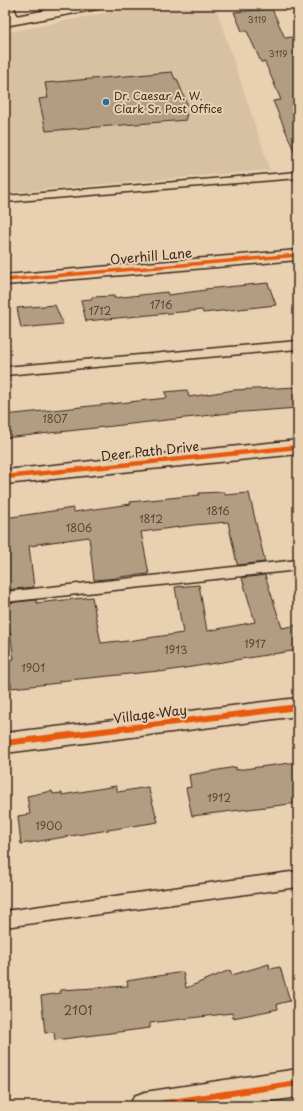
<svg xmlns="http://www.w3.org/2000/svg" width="303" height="1111" font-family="'Playpen Sans',sans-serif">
<rect width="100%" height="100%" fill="#e8d0b0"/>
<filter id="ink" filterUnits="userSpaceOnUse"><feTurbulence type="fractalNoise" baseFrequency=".025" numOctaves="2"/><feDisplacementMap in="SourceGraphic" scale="8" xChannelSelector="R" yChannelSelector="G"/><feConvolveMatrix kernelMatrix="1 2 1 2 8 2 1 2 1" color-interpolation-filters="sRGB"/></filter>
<g filter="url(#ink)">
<!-- built -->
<path fill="#d8c1a2" d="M143,5H215L270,170L5,193V33Z"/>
<!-- building -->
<path fill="#b29d83" stroke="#3b2a1e" d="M272,9L285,38L292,37L298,48V160L273,101L281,100L265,62H261L247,31H242L234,12Z
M172,72L175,79H177L187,104L184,108L187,116L185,117L187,120L46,131L39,99L48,98L45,83Z
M268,283L276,305L203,313L202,310L86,321L81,300L92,299V297L114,296V298L167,292L168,295L206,290L205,289Z
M55,305L63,324L21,328L17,308Z
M298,387V408L230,413L5,438V415L167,398L165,392L187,390L189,397L234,390Z
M224,492L225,495L249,493L265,562L238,565L237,564L228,522L194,525L141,532L149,574L118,577L117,578L94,580L89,537L37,544V545L29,546L34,587L5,590V518L73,508L74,512L131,504L130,502L199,495V493Z
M265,575L282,628L298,625V650L160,672L159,671L59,681V683L11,688V683L5,684V660L14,659L6,603L36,600L37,603L92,597L101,643L119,641L120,642L183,633L175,587L199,585L207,631L255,622L242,578Z
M298,762V803L192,816L186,788L191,787L189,775L236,767V770Z
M116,786L118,792L148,787L158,822L21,844L18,816L30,814L27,796L52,791L53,794L62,793V795Z
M269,964L270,969L280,967L290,1001L277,1004L278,1009L233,1018L232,1013L150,1023V1028L55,1040L54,1032L45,1033L41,996L61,993L60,990L128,986L127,981L183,972L186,988L230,970L232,975Z"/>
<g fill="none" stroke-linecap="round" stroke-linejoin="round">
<!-- service casing -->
<g stroke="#3b2a1e" stroke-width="3">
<path id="service" d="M298,172V178L5,202V196Z
M298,341V349L5,375V367Z
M298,560V570L5,602V592Z
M298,871V887L5,927V911Z"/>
</g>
<!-- minor casing -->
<g stroke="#3b2a1e" stroke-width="3">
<path id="minor" d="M5,5H13L19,20L17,23H7L5,20Z
M298,250V260L5,285V275Z
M298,440V454L5,484V470Z
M298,698V716L5,753V733Z
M298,1069V1097L237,1106H130L134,1096L145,1092Z"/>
</g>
<!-- secondary casing -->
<g stroke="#3b2a1e" stroke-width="3">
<path id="secondary" d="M74,5H104L102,8L97,9L5,26V18Z"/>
</g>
<!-- service -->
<use href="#service" fill="#e8d0b0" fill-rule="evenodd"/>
<!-- minor -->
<use href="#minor" fill="#e8d0b0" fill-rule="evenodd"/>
<!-- secondary -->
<use href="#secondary" fill="#e8d0b0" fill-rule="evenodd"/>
<!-- cycleway-far2 casing -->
<g stroke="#e8d0b0" stroke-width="5.5">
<path id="cycleway-far2" d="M5,280L298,255"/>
</g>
<!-- cycleway-far1 casing -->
<g stroke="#e8d0b0" stroke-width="7">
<path id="cycleway-far1" d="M5,477L298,447"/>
</g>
<!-- cycleway casing -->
<g stroke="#e8d0b0" stroke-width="8">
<path id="cycleway" d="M5,743L298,707
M145,1106L298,1083"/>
</g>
<!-- cycleway-far2 -->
<use href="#cycleway-far2" stroke="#e8590c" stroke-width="3.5"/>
<!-- cycleway-far1 -->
<use href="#cycleway-far1" stroke="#e8590c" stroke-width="4.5"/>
<!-- cycleway -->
<use href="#cycleway" stroke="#e8590c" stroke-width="6"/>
</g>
</g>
<!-- markers -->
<circle fill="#1f6fb2" stroke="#e8d0b0" stroke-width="1.5" cx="106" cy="102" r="4"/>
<g text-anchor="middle" stroke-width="4" stroke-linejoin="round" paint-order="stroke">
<!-- far-number labels -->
<g font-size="9" fill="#594737">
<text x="257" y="23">3119</text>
<text x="278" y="57">3119</text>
</g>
<!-- far-poi labels -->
<g font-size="11" fill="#3b2a1e" stroke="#e8d0b0" text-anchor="start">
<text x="114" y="100">Dr. Caesar A. W.<tspan x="114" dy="13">Clark Sr. Post Office</tspan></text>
</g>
<!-- number labels -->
<g font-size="11" fill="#594737">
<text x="161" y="309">1716</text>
<text x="100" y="315">1712</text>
<text x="55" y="423">1807</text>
<text x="218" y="515">1816</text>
<text x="151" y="523">1812</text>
<text x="79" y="532">1806</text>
<text x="255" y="648">1917</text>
<text x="176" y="654">1913</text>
<text x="33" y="672">1901</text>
<text x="219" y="802">1912</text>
<text x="49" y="830">1900</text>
</g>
<!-- street labels -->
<g font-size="13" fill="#3b2a1e" stroke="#e8d0b0">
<text transform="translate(151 256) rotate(-5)" y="5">Overhill Lane</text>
<text transform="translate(150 451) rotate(-6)" y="5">Deer Path Drive</text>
<text transform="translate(150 714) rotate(-7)" y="5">Village Way</text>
</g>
<!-- near-number labels -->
<g font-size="13" fill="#594737">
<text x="78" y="1015">2101</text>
</g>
</g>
<!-- margin -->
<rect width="303" height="1111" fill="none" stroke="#e8d0b0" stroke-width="20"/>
<rect x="10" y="10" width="283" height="1091" fill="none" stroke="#3b2a1e" stroke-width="1.5" filter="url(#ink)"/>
</svg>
